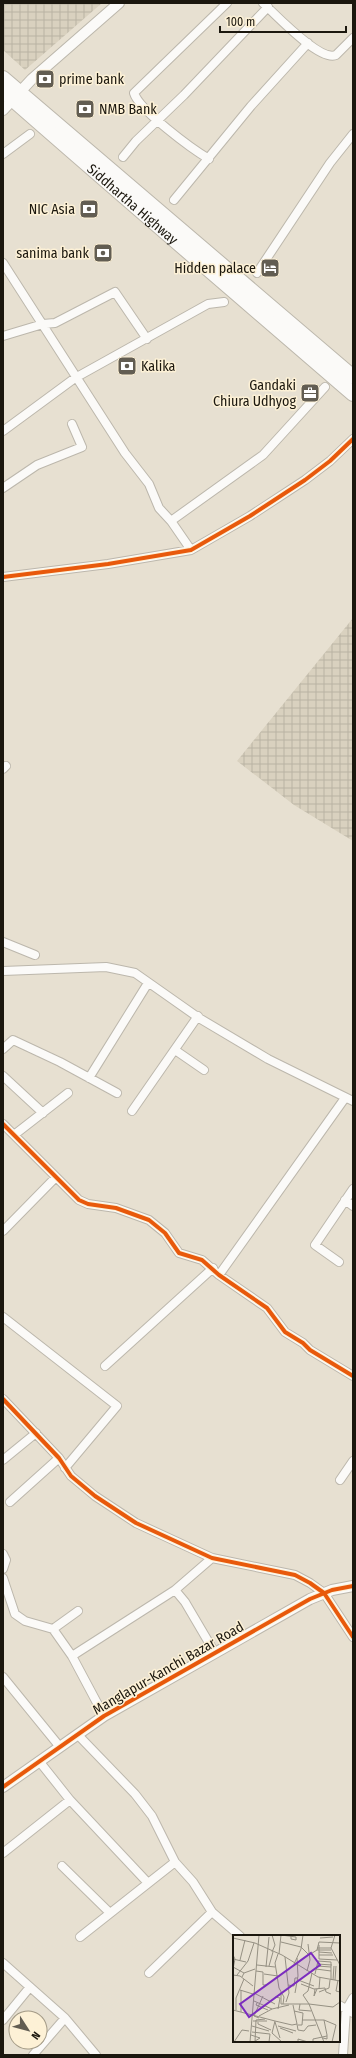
<svg xmlns="http://www.w3.org/2000/svg" width="356" height="2058" font-family="'Fira Sans Condensed',sans-serif">
<defs>
<pattern id="industrial-grid" width="8" height="8" patternUnits="userSpaceOnUse"><rect width="8" height="8" fill="#d9d1bf"/><path d="M0 4h8M4 0v8" fill="none" stroke="#bab3a3"/></pattern>
</defs>
<rect width="100%" height="100%" fill="#e7e0d1"/>
<!-- industrial -->
<path fill="url(#industrial-grid)" d="M3,3H102L25,70L3,50Z
M353,618V841L294,805L237,761Z"/>
<g fill="none" stroke-linecap="round" stroke-linejoin="round">
<!-- minor casing -->
<g stroke="#bcb7ac" stroke-width="10">
<path id="minor" d="M263,3C276,15 320,62 336,55L353,38
M3,154L30,134
M123,157L136,141L184,95L268,7
M209,159C192,149 139,110 134,93L227,3
M174,200L251,106L308,43
M3,263L125,453L149,484L159,508L171,521L191,550
M257,273L330,163L353,134
M3,336L43,324L55,323L115,292L147,339
M3,431L75,378L208,304L224,302
M3,488L37,465L82,447L72,424
M171,521L263,455L325,387
M3,577L108,564L191,550L250,516L305,480L330,461L353,439
M3,769L6,766
M3,942L35,955
M3,971L106,967L135,973L199,1018L268,1059L353,1101
M3,1049L13,1040L60,1062L117,1093
M175,1050L204,1070
M3,1076L43,1113
M89,1078L148,983
M132,1111L198,1016
M3,1124L79,1200L88,1204L116,1208L149,1220L165,1233L179,1253L202,1260L219,1275L267,1308L285,1332L303,1343L310,1350L353,1376
M14,1135L68,1093
M345,1200L353,1206
M3,1231L56,1177
M339,1262L315,1245L353,1189
M219,1275L345,1098
M3,1317L117,1406L65,1468
M105,1366L213,1268
M3,1399L59,1458L71,1476L95,1496L136,1523L212,1558L295,1575L310,1583L324,1593L353,1637
M3,1460L36,1433
M340,1480L353,1461
M10,1502L59,1458
M3,1554L6,1560L3,1569
M212,1558L175,1590L185,1602L215,1653
M3,1578L15,1614L25,1621L53,1629L72,1656L104,1716
M53,1629L78,1611
M72,1656L175,1590
M3,1677L60,1747
M78,1735L135,1794L152,1816L175,1862L193,1882L212,1912L240,1936
M39,1761L70,1800L148,1883
M3,1853L70,1800
M62,1866L110,1913
M80,1937L175,1862
M3,1963L65,2018L96,2055
M149,1973L212,1912
M339,2005L353,2013
M3,2020L30,1987
M33,2055L65,2018
M343,2055L346,2010L353,1998"/>
</g>
<!-- tertiary casing -->
<g stroke="#bcb7ac" stroke-width="12">
<path id="tertiary" d="M3,110L32,79L119,3
M3,1787L104,1716L310,1599L332,1590L353,1586"/>
</g>
<!-- trunk casing -->
<g stroke="#bcb7ac" stroke-width="16">
<g id="trunk">
<path d="M3,78L353,377"/>
<path id="s1" d="M3,91C119,193 236,293 353,394"/>
</g>
</g>
<!-- minor -->
<use href="#minor" stroke="#fbfaf8" stroke-width="8"/>
<!-- tertiary -->
<use href="#tertiary" stroke="#fbfaf8" stroke-width="10"/>
<!-- trunk -->
<use href="#trunk" stroke="#fbfaf8" stroke-width="14"/>
<!-- cycleway casing -->
<g stroke="#fdf1d6" stroke-width="6">
<path id="cycleway" d="M3,577L108,564L191,550L250,516L305,480L330,461L353,439
M3,1124L79,1200L88,1204L116,1208L149,1220L165,1233L179,1253L202,1260L219,1275L267,1308L285,1332L303,1343L310,1350L353,1376
M3,1399L59,1458L71,1476L95,1496L136,1523L212,1558L295,1575L310,1583L324,1593L353,1637
M3,1787L104,1716L310,1599L332,1590L353,1586"/>
</g>
<!-- cycleway -->
<use href="#cycleway" stroke="#e8590c" stroke-width="4"/>
</g>
<!-- icons -->
<defs>
<g id="bank-square" transform="scale(1)"><rect x="-9" y="-9" width="18" height="18" rx="4" fill="#625d52" stroke="#fdf1d6"/><path d="M-6-4H6V4H-6ZM0-2.3a2.3 2.3 0 1 0 0 4.6a2.3 2.3 0 1 0 0-4.6Z" fill="#fff"/></g>
<g id="hotel-square" transform="scale(1)"><rect x="-9" y="-9" width="18" height="18" rx="4" fill="#625d52" stroke="#fdf1d6"/><path d="M-6-4.5h1.5V1H6V5H4.5V3h-9V5H-6ZM-4 0a1.8 1.8 0 1 1 3.6 0ZM.5 0V-2.5h3Q6-2.5 6 0Z" fill="#fff"/></g>
<g id="office-square" transform="scale(1)"><rect x="-9" y="-9" width="18" height="18" rx="4" fill="#625d52" stroke="#fdf1d6"/><path d="M-6-3h4V-5.5h4V-3h4V5H-6ZM-1-4.5V-3h2v-1.5ZM-6 0V1H6V0Z" fill="#fff"/></g>
</defs>
<g fill-rule="evenodd">
<use href="#bank-square" x="45" y="79"/>
<use href="#bank-square" x="85" y="109"/>
<use href="#bank-square" x="89" y="209"/>
<use href="#bank-square" x="103" y="253"/>
<use href="#hotel-square" x="270" y="268"/>
<use href="#bank-square" x="127" y="366"/>
<use href="#office-square" x="310" y="393"/>
</g>
<g text-anchor="middle" stroke-width="3" stroke-linejoin="round" paint-order="stroke">
<!-- poi labels -->
<g font-size="14" fill="#1b170e" stroke="#fdf1d6" text-anchor="end">
<text x="59" y="84" text-anchor="start">prime bank</text>
<text x="99" y="114" text-anchor="start">NMB Bank</text>
<text x="75" y="214">NIC Asia</text>
<text x="89" y="258">sanima bank</text>
<text x="256" y="273">Hidden palace</text>
<text x="141" y="371" text-anchor="start">Kalika</text>
<text x="296" y="390">Gandaki<tspan x="296" dy="16">Chiura Udhyog</tspan></text>
</g>
<!-- street labels -->
<g font-size="14" fill="#1b170e" stroke="#fdf1d6">
<text dy="5" stroke="none"><textPath href="#s1" startOffset="172">Siddhartha Highway</textPath></text>
<text transform="translate(168 1668) rotate(-30)" y="5">Manglapur-Kanchi Bazar Road</text>
</g>
</g>
<!-- overview -->
<g transform="translate(233 1935)">
<rect width="107" height="107" fill="#e7e0d1"/>
<path fill="none" stroke="#959083" stroke-width="1" d="M39,0L42,10L39,17M48,0L63,2M58,0V4L63,5V2M102,0L98,13L107,30V38M0,3L22,8L49,20L85,42L107,46M87,3L100,2M48,7L68,12M86,10V24L104,25M68,12L76,20L84,15H98M84,13H98M84,15L86,7L107,8M86,17L99,18M45,19L42,28L46,53L51,62L50,69M46,19L48,0M0,20L2,24L0,34M86,20H100M52,22L56,58L53,67M0,24L13,27M7,25L12,5M61,29L68,14L70,0M84,29L99,30M24,30L42,32M36,31L40,17M84,31L98,32M0,32L11,38M33,32L36,2M83,34L98,36M23,36L30,37V50H33M74,36L77,25L75,9M79,38L75,56L70,60L76,69L100,72L107,67M31,39L45,41M82,39L85,26L98,27V45M0,40L7,41L20,51M4,40L15,26L21,8M9,42L11,38L22,34M65,45L81,51M100,45L101,31M102,45L103,31M105,45L103,56L107,57M68,49L81,54L92,53L93,57L98,59M55,50L61,51L62,43H65M82,54L81,61L84,54M86,54L87,42M7,55L20,59M8,55V77M48,57V69H76L91,107M86,57L96,53L97,45M21,58L42,69M62,58L65,41L64,23M42,62L47,63L45,74M21,66L39,74M24,68L23,70L35,75M67,69L66,75L78,76M60,70L64,89M0,75L42,86M3,75V63L11,44M61,76L70,78L69,90H65M26,81L39,74L56,70M26,83L21,81L30,61M69,85H91L103,90L99,107M20,86H34M25,87V89L38,95M42,87L47,103M19,91L36,96M45,91L63,96M47,93L60,98M19,97L37,99L36,107M39,98L42,86L59,90L64,89L65,95L71,96L75,91L83,90M39,98L49,107M18,100L27,103L22,106M90,103L94,104V100L91,85M1,107L9,95L16,96M17,107L26,0M22,107L23,85L32,84M65,107V104L75,107M80,107V104L94,101"/>
<path fill="#7b2cbf" fill-opacity="0.15" stroke="#7b2cbf" stroke-width="2" d="M78,18L87,30L16,82L7,69Z"/>
<rect width="107" height="107" fill="none" stroke="#1b170e" stroke-width="2"/>
</g>
<!-- border -->
<rect width="356" height="2058" fill="none" stroke="#1b170e" stroke-width="8"/>
<!-- north arrow -->
<g transform="translate(28 2030) rotate(126)"><circle r="19" fill="#fdf1d6" stroke="#a39a86"/>
<path d="M0-3L7 15L0 10L-7 15Z" fill="#625d52"/>
<text y="-6" font-size="11" font-weight="bold" text-anchor="middle" fill="#1b170e">N</text>
</g>
<!-- scale -->
<path d="M220 26v6h126v-6" fill="none" stroke="#1b170e" stroke-width="2"/>
<text x="226" y="26" font-size="12" fill="#1b170e" stroke="#fdf1d6" stroke-width="3" paint-order="stroke">100 m</text>
</svg>
